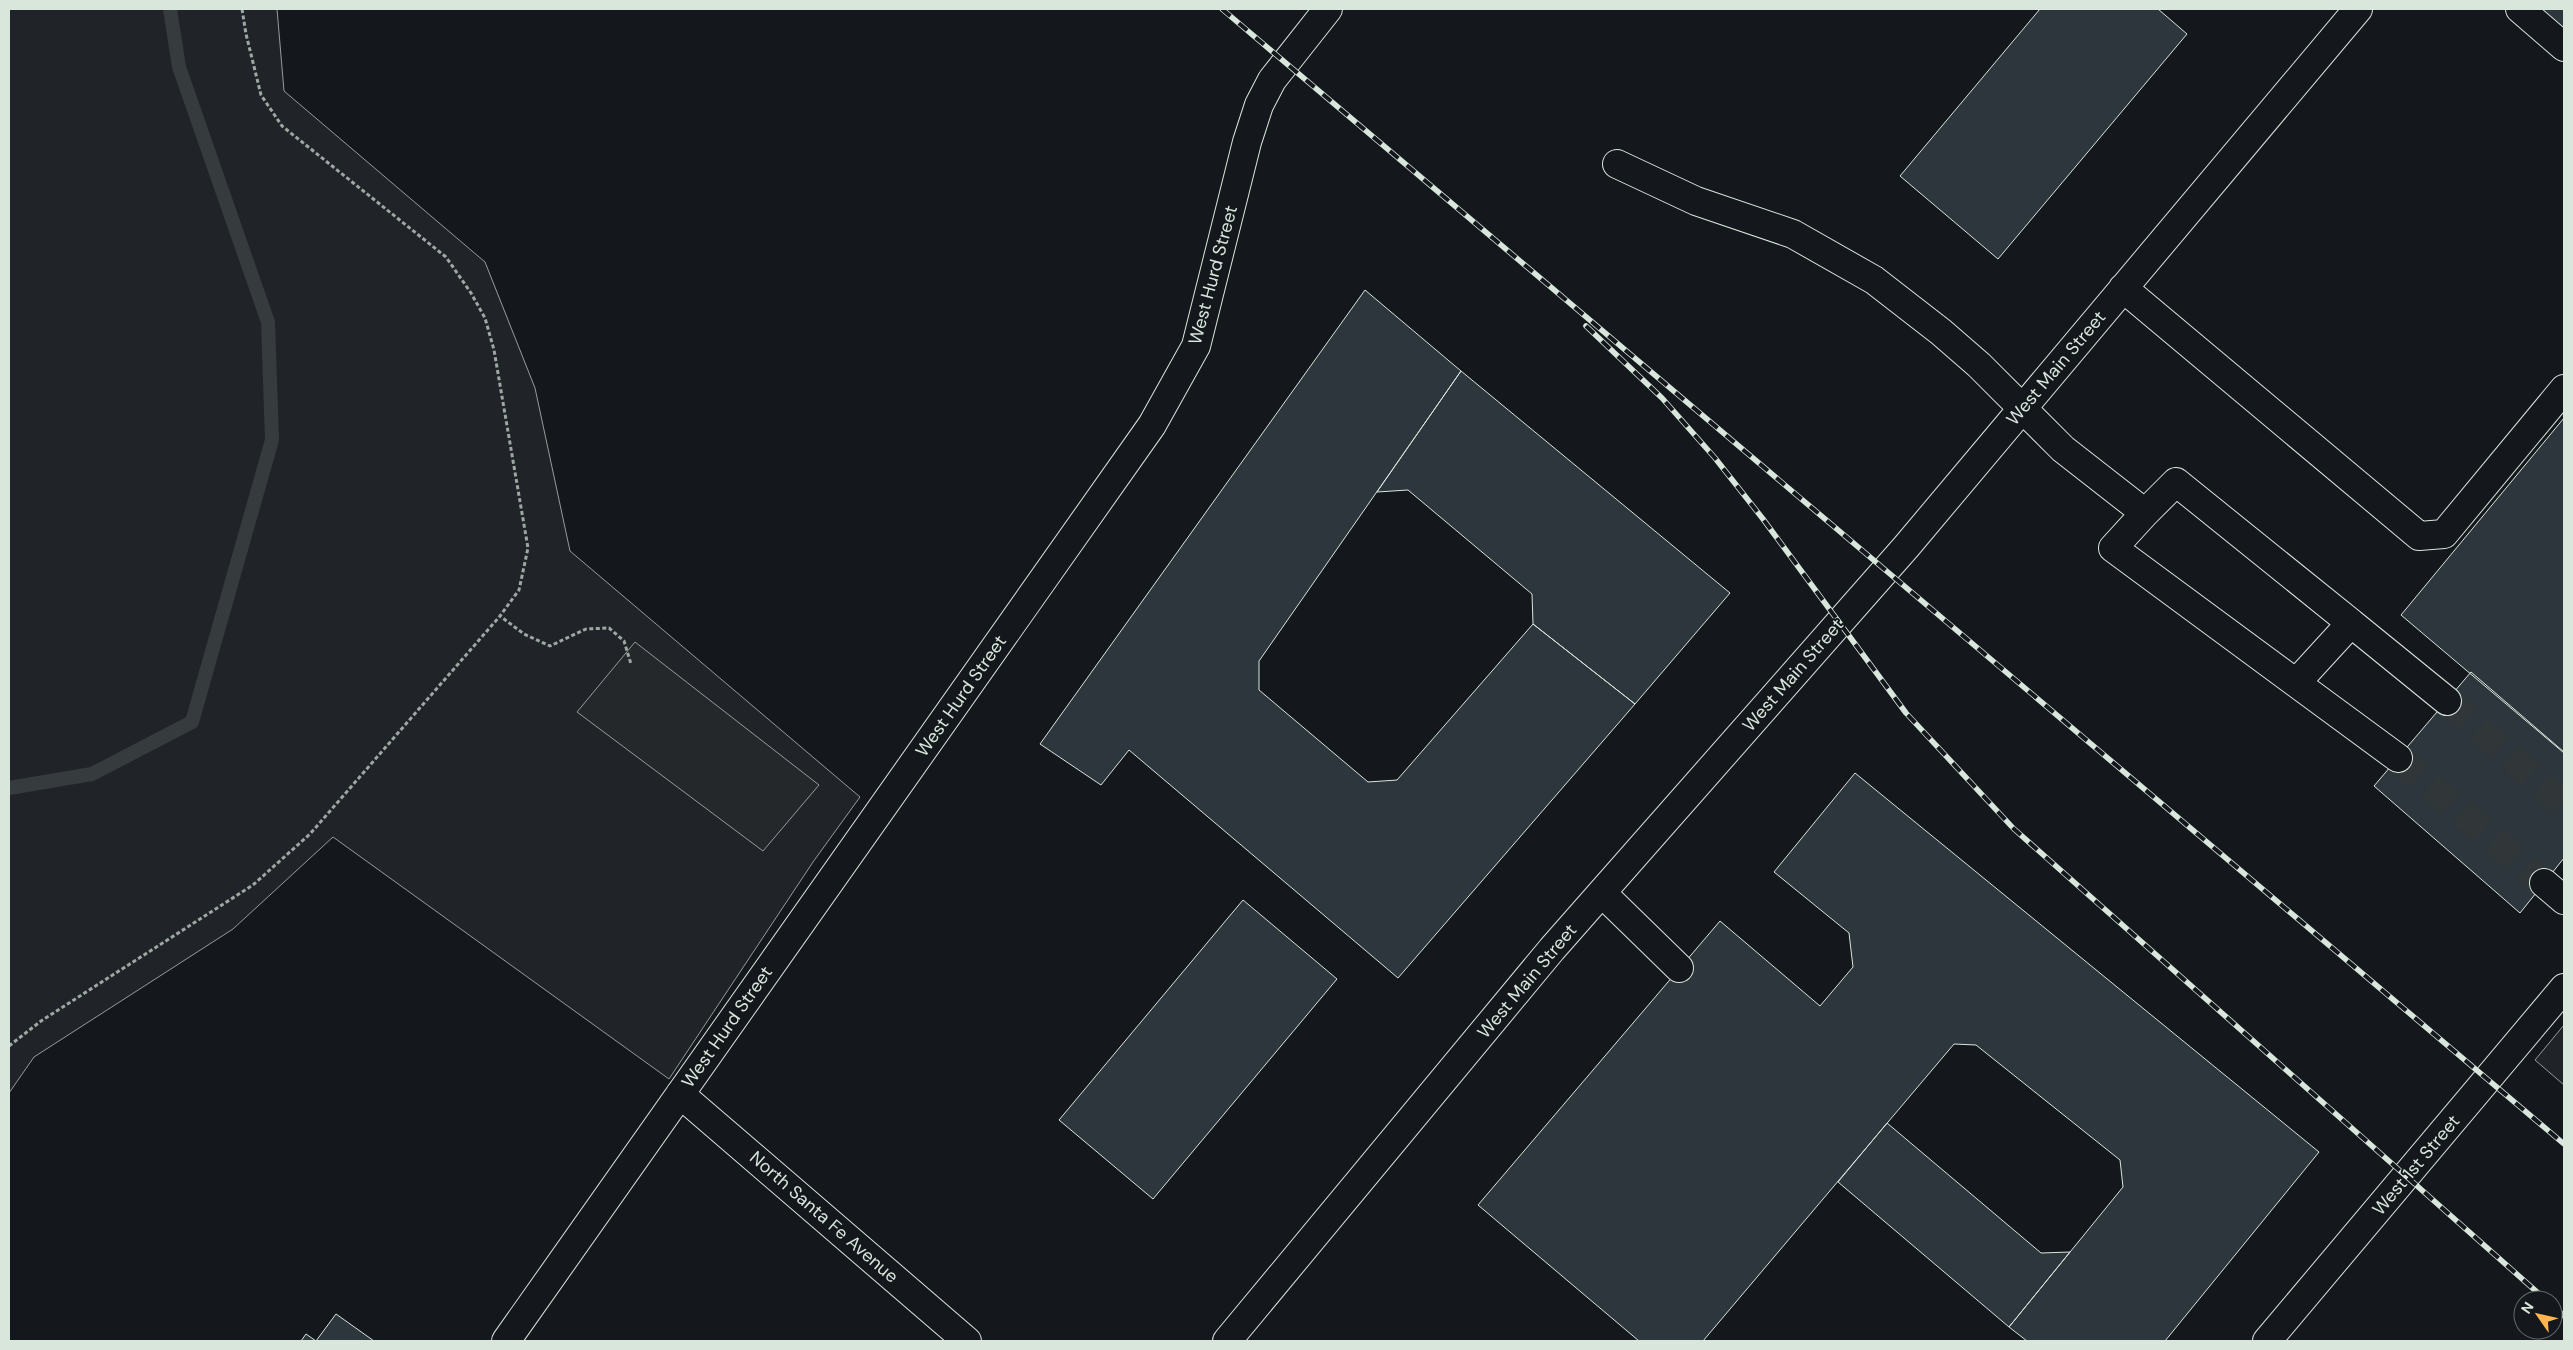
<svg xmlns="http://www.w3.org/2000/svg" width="2573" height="1350" font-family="'DM Sans',sans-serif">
<rect width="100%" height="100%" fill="#14181c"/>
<!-- green -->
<path fill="#202428" stroke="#939e99" d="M9,9H277L284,91L485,262L535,388L570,551L860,797L813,862L669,1079L333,837L233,929L34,1057L9,1093Z
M2564,1025V1085L2535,1060Z"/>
<!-- parking -->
<path fill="#24282b" stroke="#939e99" d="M635,642L819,785L763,851L577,712Z"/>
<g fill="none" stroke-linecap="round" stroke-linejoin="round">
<!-- stream -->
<path stroke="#363b3e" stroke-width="14" d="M9,788L92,774L192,722L272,440L268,322L179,67L170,9"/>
</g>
<!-- building -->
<path fill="#2c363c" stroke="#d8e6dc" d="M2040,9H2158L2187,34L1998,259L1900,176Z
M2533,9H2564V36Z
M1365,290L1461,371L1259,661V690L1368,782L1397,780L1533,624L1635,704L1398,978L1129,750L1101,785L1040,744Z
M1461,371L1730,593L1635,704L1533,624L1532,594L1408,490L1377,492Z
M2564,418V753L2401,615Z
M2471,672L2564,752V858L2520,913L2374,786Z
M1855,773L2319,1152L2165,1341H2027L2009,1327L2123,1187L2120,1160L1976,1045L1954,1044L1703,1341H1639L1478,1205L1720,921L1820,1006L1853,967L1849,933L1774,872Z
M1243,900L1337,979L1153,1199L1059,1120Z
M1887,1123L2041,1253L2070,1252L2009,1327L1838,1182Z
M336,1314L374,1341H301L306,1334L316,1341Z"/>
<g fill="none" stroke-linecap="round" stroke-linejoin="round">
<!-- minor-tunnel -->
<path stroke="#313739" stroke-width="28" stroke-dasharray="28 14" stroke-linecap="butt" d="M2447,701L2564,804
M2398,758L2544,883"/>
<!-- minor casing -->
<g stroke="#d8e6dc" stroke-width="30">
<path id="minor" d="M2520,9L2564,47
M1617,164L1696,201L1793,234L1874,280L1941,332L1979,365L2063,449L2145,513L2113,548L2296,683L2351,623L2176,482L2145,513
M2123,288L2419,536L2444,534L2564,389
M2351,623L2447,701
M2296,683L2398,758
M2544,883L2564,900
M1602,893L1679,968
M680,1094L967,1341
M506,1341L1152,425L1196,346L1247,142L1259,105L1272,80L1328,9
M1227,1341L1552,949L1906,547L2358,9
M2267,1341L2564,988"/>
</g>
<!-- path -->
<path stroke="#9da8a2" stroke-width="3" stroke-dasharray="4 2.5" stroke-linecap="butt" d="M242,9L246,34L261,95L282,126L446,257L471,293L485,318L494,350L528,548L519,590L500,616L524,634L550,646L586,629L609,628L624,641L631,664
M9,1046L41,1021L253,885L310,834L500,616"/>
<!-- minor -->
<use href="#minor" stroke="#14181c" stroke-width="28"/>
<!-- rail casing -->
<g stroke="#d8e6dc" stroke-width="5.5">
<path id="rail" d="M1222,9L2564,1144
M1586,326L1662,398L1715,458L1763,519L1906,713L2014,829L2546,1300
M2553,1306L2564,1316"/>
</g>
<!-- rail -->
<use href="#rail" stroke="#14181c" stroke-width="4" stroke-dasharray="11" stroke-linecap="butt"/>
</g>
<g text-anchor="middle" stroke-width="4" stroke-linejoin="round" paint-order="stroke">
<!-- street labels -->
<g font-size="18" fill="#d8e6dc" stroke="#14181c">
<text transform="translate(1213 275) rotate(-75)" y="6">West Hurd Street</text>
<text transform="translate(2056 368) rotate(-50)" y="6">West Main Street</text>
<text transform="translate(1793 675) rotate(-49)" y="6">West Main Street</text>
<text transform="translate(961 696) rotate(-55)" y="6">West Hurd Street</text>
<text transform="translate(1527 981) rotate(-50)" y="6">West Main Street</text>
<text transform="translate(727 1027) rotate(-55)" y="6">West Hurd Street</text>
<text transform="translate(2416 1165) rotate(-50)" y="6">West 1st Street</text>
<text transform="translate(824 1217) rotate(41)" y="6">North Santa Fe Avenue</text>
</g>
</g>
<!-- border -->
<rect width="2573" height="1350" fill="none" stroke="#d8e6dc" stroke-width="20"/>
<!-- north arrow -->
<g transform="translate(2538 1315) rotate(304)"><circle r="24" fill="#14181c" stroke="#626a69"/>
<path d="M0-4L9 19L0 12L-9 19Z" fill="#ffb74d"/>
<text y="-8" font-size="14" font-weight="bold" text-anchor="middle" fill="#d8e6dc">N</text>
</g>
</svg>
